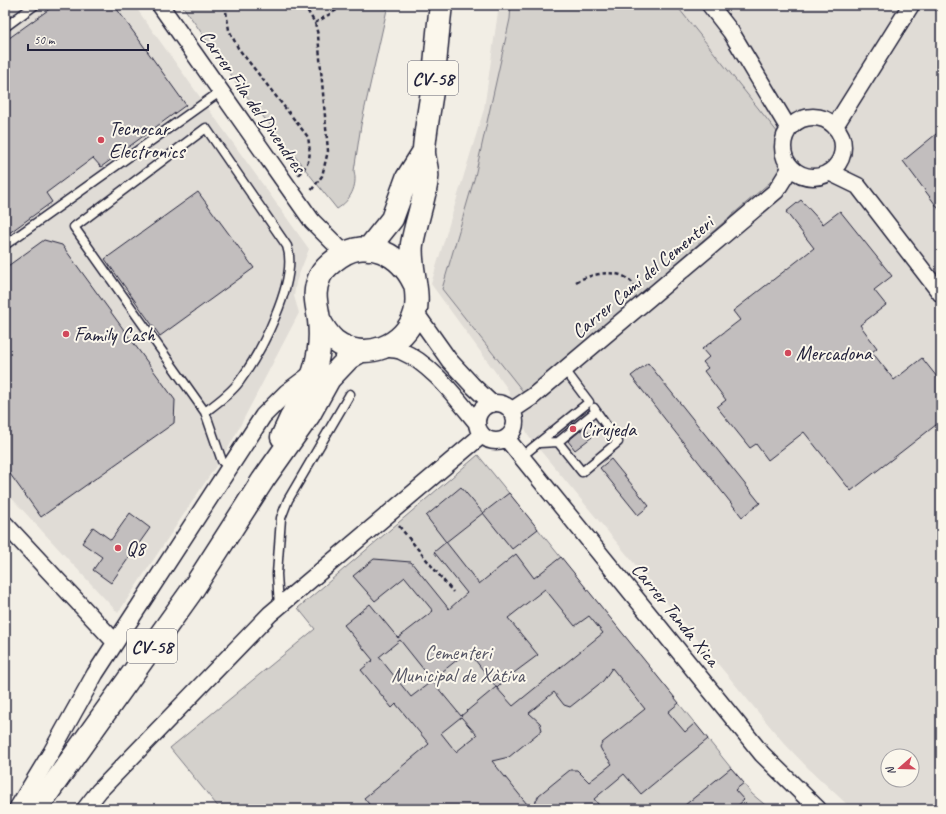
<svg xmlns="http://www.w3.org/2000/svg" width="946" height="814" font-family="Caveat,sans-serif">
<rect width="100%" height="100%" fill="#f2eee5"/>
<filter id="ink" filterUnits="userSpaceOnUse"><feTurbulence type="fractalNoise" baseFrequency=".025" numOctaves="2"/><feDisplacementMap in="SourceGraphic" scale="8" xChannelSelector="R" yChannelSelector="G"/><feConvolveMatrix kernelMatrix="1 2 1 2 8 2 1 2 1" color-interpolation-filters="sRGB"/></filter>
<g filter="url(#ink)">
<!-- built -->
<path fill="#e0dcd6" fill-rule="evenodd" d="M5,5H134L309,249L296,282L294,296L299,313L230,445L118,613L5,491Z
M499,5H941V809H852L808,768L783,742L529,437L507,388L431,284L484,109ZM888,756H912V780H888Z"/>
<!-- green -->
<path fill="#d4d1cc" stroke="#7b7a84" d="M182,5H388L361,125L354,171C358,186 350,201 337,209L241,89Z
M511,5H676L782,138L788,153L783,171L525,394L442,289L475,176L510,19Z
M478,455L752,794L770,809H220L170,748L315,629L298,608Z"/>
<!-- building -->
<path fill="#c2bebe" stroke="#22223b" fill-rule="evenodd" d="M55,5H114L186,105L101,167L93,158L46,193L52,202L5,236V41Z
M941,130V212L903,161Z
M198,192L254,268L160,336L105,259Z
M801,200L823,224L840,211L892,276L874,290L886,305L860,325L877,348L872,352L894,380L922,358L941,382V421L851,491L804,432L768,460L756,444L750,448L717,407L726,400L704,371L708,368L703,362L709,357L702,349L740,320L733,311L814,248L786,212Z
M44,240L62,245L175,400L174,423L41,517L5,467V268Z
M648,363L760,503L742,517L631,376Z
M585,427L592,437L575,450L568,441Z
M611,459L649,506L638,515L600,468Z
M461,487L483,513L446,542L426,516Z
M509,493L538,529L512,549L483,513Z
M130,513L150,528L111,583L93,570L102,557L82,543L93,527L111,540Z
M446,542L479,584L516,554L534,578L561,557L679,703L668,712L685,732L695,723L708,739L641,794L624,774L594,799L602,809H532L539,795L570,770H577L589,782L612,764L602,751L600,747L602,743L645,709L612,668L603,681L570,707L564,705L554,692L529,713L540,723L542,730L509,757L492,761L531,809H373L364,798L429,744L396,704L392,708L361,670L373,660L344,625L370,604L398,638L433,611L405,577L375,601L353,576L374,559L411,562L449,609L467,593L434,552ZM545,589L575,626L589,616L603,633L513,706L496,687L461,716L432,681L411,697L379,657L400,640L432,680L468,651L497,688L507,678L538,655L508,618ZM461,717L477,735L456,752L441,733Z
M731,768L744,783L735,790L744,800L734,809H680Z"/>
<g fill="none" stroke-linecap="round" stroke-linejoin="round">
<!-- lane casing -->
<g stroke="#22223b" stroke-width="11">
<path id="lane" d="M5,27L35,5
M5,245L221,91
M205,412C217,403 230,394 239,382C260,354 299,280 287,246L206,128L74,227L205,412L222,461L230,469
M558,442L582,472L618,442L596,411
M539,443L558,442L596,411L594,408
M521,457L589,402L565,370
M279,606L277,574L281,518L288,500L350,394"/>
</g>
<!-- street casing -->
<g stroke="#22223b" stroke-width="19">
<path id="street" d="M160,5L312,221L344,253
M710,5L731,32L789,129
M783 147a30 30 0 1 1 60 0a30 30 0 1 1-60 0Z
M835,126L911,5
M829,172L858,186L941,294
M415,312L449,360L472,385L492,404
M382,348C388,349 395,349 401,351C432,364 456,398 477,423
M477 422a19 19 0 1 1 38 0a19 19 0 1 1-38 0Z
M511,411L532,397L776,191L791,167
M507,439L762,754L818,809
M5,524L115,642
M17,809L51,753L95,674L263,416L287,392L311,374
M85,809L99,791L270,614L482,435"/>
</g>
<!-- primary casing -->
<g stroke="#22223b" stroke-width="25">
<path id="primary" d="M368,249L392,219L407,178L424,151
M319,319C323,327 328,335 335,341C364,363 406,346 415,313C421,293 409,265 412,244C416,222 424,201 427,179C429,169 423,159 424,149C426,125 431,101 434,77C436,53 438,29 441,5
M282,437C288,424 294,411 300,398C305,390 311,381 314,371C319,356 321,337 319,320C317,303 312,294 320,276C324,268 332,262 339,257C368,237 400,254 414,283
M36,809L191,592L263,480L309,415L329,379L349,358L361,351"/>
</g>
<!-- path -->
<path stroke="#22223b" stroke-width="2.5" stroke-dasharray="4 3" stroke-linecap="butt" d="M225,5L229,30L238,48L308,137C311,156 311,162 298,175
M304,5L315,23L318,35L328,151L322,176L310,192
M315,23L345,5
M576,282C588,275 609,270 623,276C628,278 634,284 637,288
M399,526L453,592"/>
<!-- lane -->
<use href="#lane" stroke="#fbf7ec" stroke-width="8"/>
<!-- street -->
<use href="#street" stroke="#fbf7ec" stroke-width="16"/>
<!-- primary -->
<use href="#primary" stroke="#fbf7ec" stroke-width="22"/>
</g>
</g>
<!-- markers -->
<g fill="#d1495b" stroke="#fbf7ec" stroke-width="1.5">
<circle cx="101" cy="140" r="4"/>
<circle cx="66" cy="334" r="4"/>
<circle cx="788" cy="353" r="4"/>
<circle cx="573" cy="429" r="4"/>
<circle cx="118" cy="548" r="4"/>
</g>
<g text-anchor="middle" stroke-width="4" stroke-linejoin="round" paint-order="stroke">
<!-- shield labels -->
<g fill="#fbf7ec" stroke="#636270" stroke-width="1">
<rect x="408" y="61" width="50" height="34" rx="3"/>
<rect x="127" y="629" width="50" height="34" rx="3"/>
</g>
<g font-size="19" font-weight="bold" fill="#22223b">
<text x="433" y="85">CV-58</text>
<text x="152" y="653">CV-58</text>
</g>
<!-- street labels -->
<g font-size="20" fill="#22223b" stroke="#fbf7ec">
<text transform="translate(253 101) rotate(55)" y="7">Carrer Fila del Divendres</text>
<text transform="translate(642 277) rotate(-40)" y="7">Carrer Camí del Cementeri</text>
<text transform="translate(676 614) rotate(51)" y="7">Carrer Tanda Xica</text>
</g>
<!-- poi labels -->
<g font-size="20" fill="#22223b" stroke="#fbf7ec" text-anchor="start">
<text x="109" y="135">Tecnocar<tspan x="109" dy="23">Electronics</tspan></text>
<text x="74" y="341">Family Cash</text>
<text x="796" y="360">Mercadona</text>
<text x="581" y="436">Cirujeda</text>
<text x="126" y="555">Q8</text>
</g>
<!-- park labels -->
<g font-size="20" fill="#575766" stroke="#fbf7ec">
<text x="458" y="659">Cementeri<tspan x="458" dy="23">Municipal de Xàtiva</tspan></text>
</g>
</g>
<!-- margin -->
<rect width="946" height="814" fill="none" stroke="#fbf7ec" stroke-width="20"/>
<rect x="10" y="10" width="926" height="794" fill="none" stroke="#22223b" stroke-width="1.5" filter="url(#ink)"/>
<!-- north arrow -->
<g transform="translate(900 768) rotate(250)"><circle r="19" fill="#fbf7ec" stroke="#a4a2a5"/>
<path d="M0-3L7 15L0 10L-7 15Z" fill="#d1495b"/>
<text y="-6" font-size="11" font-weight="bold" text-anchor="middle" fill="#22223b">N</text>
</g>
<!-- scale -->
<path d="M28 44v6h120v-6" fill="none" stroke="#22223b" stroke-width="2"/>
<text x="34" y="44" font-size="12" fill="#22223b" stroke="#fbf7ec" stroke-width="3" paint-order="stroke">50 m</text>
</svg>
